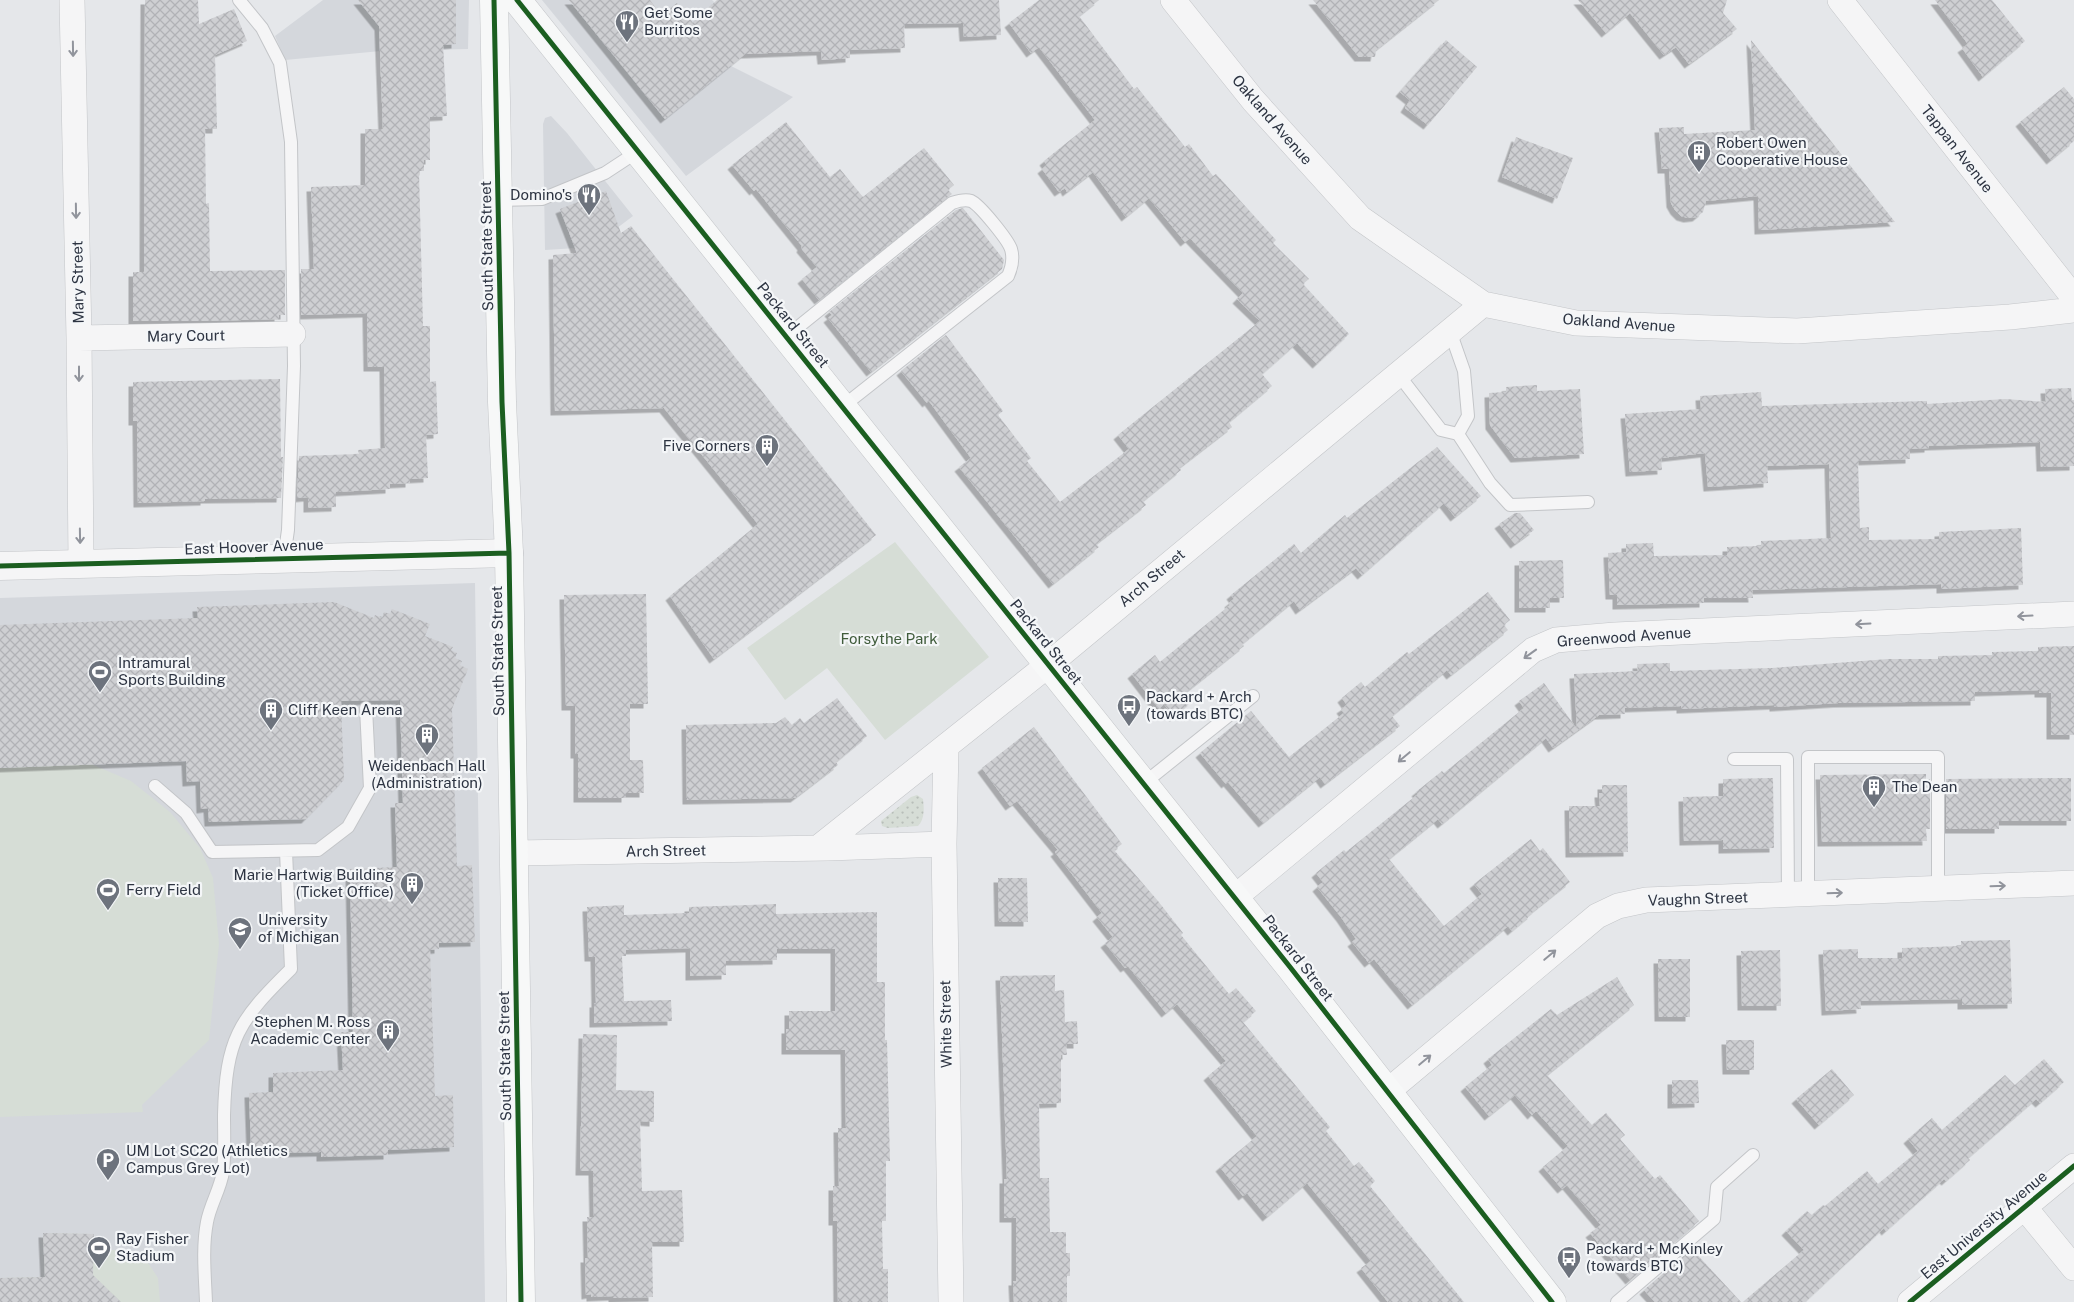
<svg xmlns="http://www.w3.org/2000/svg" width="2074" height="1302" font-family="'Public Sans',sans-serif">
<defs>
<pattern id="grass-dots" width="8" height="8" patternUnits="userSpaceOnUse" patternTransform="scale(1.25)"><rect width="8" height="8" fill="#d6ddd6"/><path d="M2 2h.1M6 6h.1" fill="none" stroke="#b8beb9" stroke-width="1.8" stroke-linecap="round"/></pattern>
<pattern id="building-cross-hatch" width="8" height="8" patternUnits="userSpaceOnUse" patternTransform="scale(1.25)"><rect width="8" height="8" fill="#cecfd2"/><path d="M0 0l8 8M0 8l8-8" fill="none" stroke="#b1b2b6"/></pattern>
<filter id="shadow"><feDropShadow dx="-4.5" dy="4.5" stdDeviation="0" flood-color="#0004"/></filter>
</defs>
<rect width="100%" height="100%" fill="#e5e7ea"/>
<!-- built -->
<path fill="#d4d7dc" d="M323,0H469L468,49L381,51L285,60L275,36Z
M542,0H712L720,8L731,66L793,97L686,176Z
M551,116L567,133L633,216L592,247L545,250L543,124L545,118Z
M475,583L485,1302H0V598Z"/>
<!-- grass -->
<path fill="url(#grass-dots)" d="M917,795L923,799C924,808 925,819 918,826L888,828L882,826L881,821L911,797Z"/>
<!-- park -->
<path fill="#d6ddd6" d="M895,542L989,657L885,740L827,668L785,700L747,648Z
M91,764L131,781L170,812L200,848L213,878L219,944L209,1040L142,1105L143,1112L0,1117V768Z
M43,1233L94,1234V1250H124L147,1261L158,1278L160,1302H0V1278L45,1277Z"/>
<!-- building -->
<path fill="url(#building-cross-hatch)" filter="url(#shadow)" d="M145,0H198L199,24L234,9L247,41L215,55L217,129H205L206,204L209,203L210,271L285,270V315H279V319L201,321H133V272H144Z
M358,0H456V44L443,45L447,116L430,117V160H424V171H419L423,326H430V382L436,381L438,434L426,435L428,478L410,479V483L390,484V489L336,492V507L308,508V497L297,498L299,456L359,454L358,450L385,448L384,367H368L367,313L301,315V269H314L311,187L365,185V129H383L379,26Z
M569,0H650L661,15L677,3L693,23L717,0H999L1001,35L964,37L963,23L904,24L905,48L850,50V58L822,60L821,51L745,54L665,119Z
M1039,0H1099L1079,16L1134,89L1137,87L1185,147L1189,144L1213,176L1216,174L1276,240L1273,243L1309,279L1303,284L1349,334L1317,364L1297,343L1262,374L1272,386L1229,422L1232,427L1179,468L1181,470L1143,501L1146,505L1096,544L1099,547L1053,584L959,467L971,458L929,401L927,403L901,371L946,335L1003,411L998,415L1031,458L1027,461L1060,502L1129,449L1118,435L1260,321L1237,299L1243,293L1190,238L1185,242L1149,198L1126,217L1093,172L1067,192L1065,188L1059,192L1042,169L1047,165L1044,161L1095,120L1039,47L1031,53L1009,23Z
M1313,0H1439L1376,50L1375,57H1359Z
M1578,0H1727L1723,13L1737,29L1689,64L1676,47L1664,55L1630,13L1606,33Z
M1935,0H1992L2025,41L1983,77L1962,48L1968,44Z
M1446,40L1477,67L1428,125L1405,108L1410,100L1400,92Z
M1751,40L1895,222L1759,230L1758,196L1706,201L1703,212L1697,217L1688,218L1681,216L1675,210L1671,203L1669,169H1662L1659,128L1684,127V134L1755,130Z
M2064,87L2074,99V141L2051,160L2020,122Z
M786,122L830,177L840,169L863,197L924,148L954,185L948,190L952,194L819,300L802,279L817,267L801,248L802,246L756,189L754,191L732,165Z
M1516,137L1573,158L1557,199L1502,177Z
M606,191L621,233L631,226L876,535L714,659L670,596L758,524L664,408L555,411L553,255L577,253L560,209Z
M963,208L1004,260L1002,269L871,372L828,318L832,315L829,312L956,210Z
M280,379L281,457H283L281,498L205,499V501L138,503L137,421H133V382Z
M1537,385V391L1580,389L1584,454L1515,458L1490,425L1489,393L1506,392V387Z
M2071,388L2072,400H2074V466L2041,467L2040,442L1929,446V448L1910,449V459L1858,461L1860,528L1869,527V540L1939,539V532L2021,528L2023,585L1941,589V584L1752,590L1753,598H1704V603L1617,605V595H1610L1608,553L1626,552V544L1653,543L1654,556L1727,555V547L1761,546V541L1831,538L1829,464L1767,466L1768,483L1708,487L1705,453L1661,458L1662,470L1630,472L1625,414L1701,409L1700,396L1761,392L1762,406L1927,401V404L2005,399L2046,402L2045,389Z
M1437,447L1481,496L1455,517L1444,503L1362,575L1356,568L1300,610L1294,601L1242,644L1244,646L1185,693L1192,701L1174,717L1164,704L1159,709L1132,674L1155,655L1160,662L1230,605L1229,603L1234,599L1231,595L1294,544L1301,553L1345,515L1347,518Z
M1515,513H1520L1534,530L1515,544L1499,524Z
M1563,560L1564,598H1550V608H1519V561Z
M1488,592L1510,620L1504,625L1508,630L1451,675L1447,670L1392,716L1400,726L1325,784L1320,777L1263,823L1228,782L1226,784L1200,753L1251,711L1289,757L1344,713L1341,709L1347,705L1342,698L1361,682L1365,687L1407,652L1409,654Z
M646,594L648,704H630V760H643L644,793H626V798H578V754H575V706H566L564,595Z
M334,602L374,618L375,615L382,618L384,612L390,614L392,609L430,624L425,636L453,647L451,650L457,653L455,658L462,661L460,665L468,669L452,709L457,866L472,865L475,942L439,943V949L430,950L435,1096L453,1095L454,1147L388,1150V1155L321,1157V1152L278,1153V1151H257V1147H251L249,1093L273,1092V1073L343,1070L341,1032H353L350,869L397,867L395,803H403L400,700L341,701L344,780L306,819L209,822L208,808L201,809L200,781L187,782L186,761L0,768V625L198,618L197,607Z
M2074,646V735H2051V693H2039V690L1975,692V701L1838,703L1774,707V705L1681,709V706L1625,708V714L1599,715L1553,748L1546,738L1442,824L1438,819L1389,859L1444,926L1482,894L1474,884L1531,839L1540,851L1543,848L1570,882L1531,913L1532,914L1512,931L1508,926L1412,1005L1374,959L1369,963L1352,942L1356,939L1341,917L1317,887L1323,882L1316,873L1344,850L1346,852L1418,794L1416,792L1442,771L1444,773L1524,708L1519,701L1544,683L1577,729L1574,674L1638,671L1637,664L1670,663V671L1772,668L1888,659H1938V656L1992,655V652L2038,651V647Z
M837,698L867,736L836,762L838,765L795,798L687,800L686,725L776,723L785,717L792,725L800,718L804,723Z
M1034,727L1122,844L1114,850L1158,901L1183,933L1181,935L1229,994L1236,988L1256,1011L1243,1022L1330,1127L1326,1131L1354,1166L1359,1162L1375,1181L1370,1186L1464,1302H1388L1361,1268L1371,1261L1307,1183L1267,1217L1247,1193L1243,1196L1220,1167L1257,1136L1208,1076L1226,1061L1177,1004L1166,1013L1128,966L1125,968L1105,943L1113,937L1097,917L1102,913L1055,852L1058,850L1017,801L1010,806L982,768Z
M1926,774V779H1930V829H1926L1927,841L1822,842L1820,775Z
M1773,778L1774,848L1723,849V840L1684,841L1683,797L1723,796V779Z
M2071,778V821H1999V829H1946V779Z
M1602,785H1627L1628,852L1570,853L1569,806H1600L1599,793H1602Z
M998,878H1027L1028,922H999Z
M776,904V914L877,912V982H885V1040H887L890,1161H886V1221H882L883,1269H888V1302H838L837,1221H833V1186H839L838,1128H846L845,1050H786V1029H789V1011H835V949H777V960L726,961V975L690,976V948L626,950V956H622L624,1001L671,1000L672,1021L594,1023V1003H596L595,957H589L587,907L624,905V915L689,913V907Z
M2010,940L2012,1004L1962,1005V999L1860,1001L1861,1009L1826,1011L1823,950L1858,949V958H1902V948L1961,946V941Z
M1780,950L1781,1006H1742L1741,951Z
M1658,959H1690V1017H1659Z
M1055,975V991L1064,990L1065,1022L1077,1021L1078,1044H1066L1067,1055H1061V1103L1039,1104L1040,1178H1049L1050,1232H1066V1253H1070V1276H1067V1302H1014L1013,1281H1016V1218H1004V1179H1007L1000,976Z
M1617,977L1634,1005L1547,1075L1592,1125L1606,1113L1625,1135L1620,1139L1655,1179L1660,1175L1699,1221L1630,1280L1590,1233L1601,1225L1567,1185L1562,1189L1543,1167L1568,1146L1536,1111L1532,1115L1515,1095L1489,1116L1465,1087L1492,1065L1488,1059L1551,1009L1557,1015Z
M583,1034L617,1035L616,1090L654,1091V1122L640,1121L642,1191L682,1190L684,1242H652L653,1297L613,1298V1296L591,1297V1294L586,1295L585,1258H588L587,1217H594L593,1171H580Z
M1726,1040H1754V1070H1727Z
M2044,1059L2064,1082L2040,1103L2036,1099L1968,1158L1970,1160L1946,1181L1944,1179L1886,1231L1884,1228L1805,1302H1743L1804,1250L1786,1231L1807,1211L1812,1215L1823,1205L1825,1206L1867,1171L1878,1184L1918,1151L1908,1139L1932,1118L1942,1130L2005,1075L2015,1085Z
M1832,1069L1854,1095L1819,1125L1796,1099Z
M1672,1080H1698L1699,1103L1672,1104Z
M43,1233L94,1234L93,1275L121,1302H0V1278L45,1277Z
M1692,1249L1741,1302H1655L1644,1290Z"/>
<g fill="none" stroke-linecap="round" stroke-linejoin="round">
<!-- service casing -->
<g stroke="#c3c5c8" stroke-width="14">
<path id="service" d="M239,0L262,28L280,63L291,142L294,366L288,530L284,558
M498,200L542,199L605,173L637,152
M787,336L952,203C958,201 965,199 971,201C980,205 1008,240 1011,249C1014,259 1012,267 1008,276L842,407
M1398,374L1441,430L1458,434L1468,416L1464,371L1450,331
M1458,434L1490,483L1510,505L1588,502
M1734,759H1787L1788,896
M1143,784L1253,696
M155,786L186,813L212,852L318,850L348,827L370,788L366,708
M1808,895V757H1938V889
M206,1302C205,1276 202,1248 207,1222C210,1205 220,1190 223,1172C225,1153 224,1133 224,1115C226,1039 238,1021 291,969L286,851
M1617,1302L1714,1219L1717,1187L1753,1155"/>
</g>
<!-- minor casing -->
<g stroke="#c3c5c8" stroke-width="26">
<path id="minor" d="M72,0L79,338L81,563
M1173,0L1253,100L1360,218L1483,304L1576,323L1797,331L2010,317L2074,310
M1840,0L2074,298
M79,338L293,334
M946,747L944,844L951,1302
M818,848L1048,665L1483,304
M514,853L828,848L944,844
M1234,898L1533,650L1556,640L1615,635L2074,614
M1388,1091L1597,916L1618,906L1646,900L2074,883
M2025,1208L2074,1268
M1910,1302L2074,1166"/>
</g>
<!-- tertiary casing -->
<g stroke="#c3c5c8" stroke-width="29">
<path id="tertiary" d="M0,566L509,553"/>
</g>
<!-- secondary casing -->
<g stroke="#c3c5c8" stroke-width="29">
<path id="secondary" d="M494,0L502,402L509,553L521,1302
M517,0L1290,967L1552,1302"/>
</g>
<!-- service -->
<use href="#service" stroke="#f5f5f6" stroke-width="12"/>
<!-- minor -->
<use href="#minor" stroke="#f5f5f6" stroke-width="25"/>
<!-- tertiary -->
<use href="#tertiary" stroke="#f5f5f6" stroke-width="28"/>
<!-- secondary -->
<use href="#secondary" stroke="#f7f8f8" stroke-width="28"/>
<!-- cycleway casing -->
<g stroke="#f4f6f8" stroke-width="8">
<path id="cycleway" d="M494,0L502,402L509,553L521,1302
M517,0L1290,967L1552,1302
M0,566L509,553
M1910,1302L2074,1166"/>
</g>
<!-- cycleway -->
<use href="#cycleway" stroke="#1b5e20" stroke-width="5"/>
</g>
<!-- one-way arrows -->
<defs><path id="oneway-shaft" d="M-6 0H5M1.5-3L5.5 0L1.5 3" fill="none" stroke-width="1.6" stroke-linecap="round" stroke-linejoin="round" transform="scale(1.25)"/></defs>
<g stroke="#91949c">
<use href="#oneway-shaft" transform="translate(73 49) rotate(89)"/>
<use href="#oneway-shaft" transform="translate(76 211) rotate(89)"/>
<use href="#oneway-shaft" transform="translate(79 374) rotate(90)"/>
<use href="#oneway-shaft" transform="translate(80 536) rotate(89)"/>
<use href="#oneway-shaft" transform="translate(2025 616) rotate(177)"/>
<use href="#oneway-shaft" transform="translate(1863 624) rotate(177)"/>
<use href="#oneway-shaft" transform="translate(1530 654) rotate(144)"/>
<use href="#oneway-shaft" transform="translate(1404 757) rotate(140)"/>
<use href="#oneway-shaft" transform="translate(1998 886) rotate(-2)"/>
<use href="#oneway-shaft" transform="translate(1835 893) rotate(-2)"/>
<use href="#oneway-shaft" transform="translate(1550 955) rotate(-40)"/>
<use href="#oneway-shaft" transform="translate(1425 1060) rotate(-40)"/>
</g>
<!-- icons -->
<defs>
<g id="restaurant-pin" transform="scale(1.25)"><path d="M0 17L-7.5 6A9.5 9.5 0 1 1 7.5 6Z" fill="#6d737d" stroke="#f4f6f8"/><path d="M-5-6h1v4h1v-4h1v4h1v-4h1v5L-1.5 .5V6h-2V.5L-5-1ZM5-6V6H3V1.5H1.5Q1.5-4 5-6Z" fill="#fff"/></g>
<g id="building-pin" transform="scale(1.25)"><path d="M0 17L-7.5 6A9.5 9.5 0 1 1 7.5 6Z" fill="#6d737d" stroke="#f4f6f8"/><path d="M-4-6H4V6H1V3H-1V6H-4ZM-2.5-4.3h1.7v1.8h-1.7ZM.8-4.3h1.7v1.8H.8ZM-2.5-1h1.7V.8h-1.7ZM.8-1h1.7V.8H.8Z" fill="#fff"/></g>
<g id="stadium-pin" transform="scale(1.25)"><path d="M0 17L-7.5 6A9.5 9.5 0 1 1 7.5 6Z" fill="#6d737d" stroke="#f4f6f8"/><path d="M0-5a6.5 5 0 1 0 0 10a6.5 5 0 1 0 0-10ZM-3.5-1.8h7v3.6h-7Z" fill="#fff"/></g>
<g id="bus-pin" transform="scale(1.25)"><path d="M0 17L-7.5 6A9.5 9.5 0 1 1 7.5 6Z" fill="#6d737d" stroke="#f4f6f8"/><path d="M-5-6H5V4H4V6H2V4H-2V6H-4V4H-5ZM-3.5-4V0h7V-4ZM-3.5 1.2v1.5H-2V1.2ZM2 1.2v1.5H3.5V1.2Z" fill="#fff"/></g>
<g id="university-pin" transform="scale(1.25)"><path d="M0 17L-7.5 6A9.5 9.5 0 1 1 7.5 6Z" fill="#6d737d" stroke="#f4f6f8"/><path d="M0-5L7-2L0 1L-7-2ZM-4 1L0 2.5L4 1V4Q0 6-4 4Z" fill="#fff"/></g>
<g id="parking-pin" transform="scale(1.25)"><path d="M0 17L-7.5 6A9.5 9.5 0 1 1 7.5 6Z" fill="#6d737d" stroke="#f4f6f8"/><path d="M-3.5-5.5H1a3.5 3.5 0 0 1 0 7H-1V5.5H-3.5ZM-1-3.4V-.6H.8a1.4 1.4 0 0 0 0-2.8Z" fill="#fff"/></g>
</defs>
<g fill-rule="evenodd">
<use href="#restaurant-pin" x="627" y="22"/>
<use href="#building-pin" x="1699" y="152"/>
<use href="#restaurant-pin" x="589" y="195"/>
<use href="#building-pin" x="767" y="446"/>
<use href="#stadium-pin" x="100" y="672"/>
<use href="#bus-pin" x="1129" y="706"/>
<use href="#building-pin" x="271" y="710"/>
<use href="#building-pin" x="427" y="735"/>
<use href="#building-pin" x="1874" y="787"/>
<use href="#building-pin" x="412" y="884"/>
<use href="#stadium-pin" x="108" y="890"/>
<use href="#university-pin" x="240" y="929"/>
<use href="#building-pin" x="388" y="1031"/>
<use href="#parking-pin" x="108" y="1160"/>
<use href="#stadium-pin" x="99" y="1248"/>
<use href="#bus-pin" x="1569" y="1258"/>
</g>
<g text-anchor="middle" stroke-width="4.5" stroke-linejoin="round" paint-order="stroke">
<!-- poi labels -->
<g font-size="15" fill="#2d3442" stroke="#f4f6f8" text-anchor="start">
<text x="644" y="18">Get Some<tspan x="644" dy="17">Burritos</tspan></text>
<text x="1716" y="148">Robert Owen<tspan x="1716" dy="17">Cooperative House</tspan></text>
<text x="572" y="200" text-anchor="end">Domino's</text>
<text x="750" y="451" text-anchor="end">Five Corners</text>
<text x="118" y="668">Intramural<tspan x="118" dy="17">Sports Building</tspan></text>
<text x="1146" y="702">Packard + Arch<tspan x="1146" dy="17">(towards BTC)</tspan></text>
<text x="288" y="715">Cliff Keen Arena</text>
<text x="427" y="771" text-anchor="middle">Weidenbach Hall<tspan x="427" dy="17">(Administration)</tspan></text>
<text x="1892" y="792">The Dean</text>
<text x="394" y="880" text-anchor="end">Marie Hartwig Building<tspan x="394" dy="17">(Ticket Office)</tspan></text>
<text x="126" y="895">Ferry Field</text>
<text x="258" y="925">University<tspan x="258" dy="17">of Michigan</tspan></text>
<text x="370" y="1027" text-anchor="end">Stephen M. Ross<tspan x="370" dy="17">Academic Center</tspan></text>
<text x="126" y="1156">UM Lot SC20 (Athletics<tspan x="126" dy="17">Campus Grey Lot)</tspan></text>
<text x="116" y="1244">Ray Fisher<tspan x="116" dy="17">Stadium</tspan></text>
<text x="1586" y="1254">Packard + McKinley<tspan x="1586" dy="17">(towards BTC)</tspan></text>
</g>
<!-- street labels -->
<g font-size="15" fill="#2d3442" stroke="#f4f6f8">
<text transform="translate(1272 120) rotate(49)" y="5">Oakland Avenue</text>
<text transform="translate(1957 149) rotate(52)" y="5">Tappan Avenue</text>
<text transform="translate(487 246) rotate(-91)" y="5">South State Street</text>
<text transform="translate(78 282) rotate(-91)" y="5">Mary Street</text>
<text transform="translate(1619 323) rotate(4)" y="5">Oakland Avenue</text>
<text transform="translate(793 325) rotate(51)" y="5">Packard Street</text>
<text transform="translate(186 336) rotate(-1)" y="5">Mary Court</text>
<text transform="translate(254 547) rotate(-2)" y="5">East Hoover Avenue</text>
<text transform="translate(1152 578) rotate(-40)" y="5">Arch Street</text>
<text transform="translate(1624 637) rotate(-4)" y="5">Greenwood Avenue</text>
<text transform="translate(1046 642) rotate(51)" y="5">Packard Street</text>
<text transform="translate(498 651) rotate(-91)" y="5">South State Street</text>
<text transform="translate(666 851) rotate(-1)" y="5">Arch Street</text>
<text transform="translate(1698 899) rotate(-2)" y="5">Vaughn Street</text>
<text transform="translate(1298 958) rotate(52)" y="5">Packard Street</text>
<text transform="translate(946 1024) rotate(-91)" y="5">White Street</text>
<text transform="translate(505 1056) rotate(-91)" y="5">South State Street</text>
<text transform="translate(1984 1225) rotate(-40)" y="5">East University Avenue</text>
</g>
<!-- park labels -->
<g font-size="15" fill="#405c3c" stroke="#f4f6f8">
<text x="889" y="644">Forsythe Park</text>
</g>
</g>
</svg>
